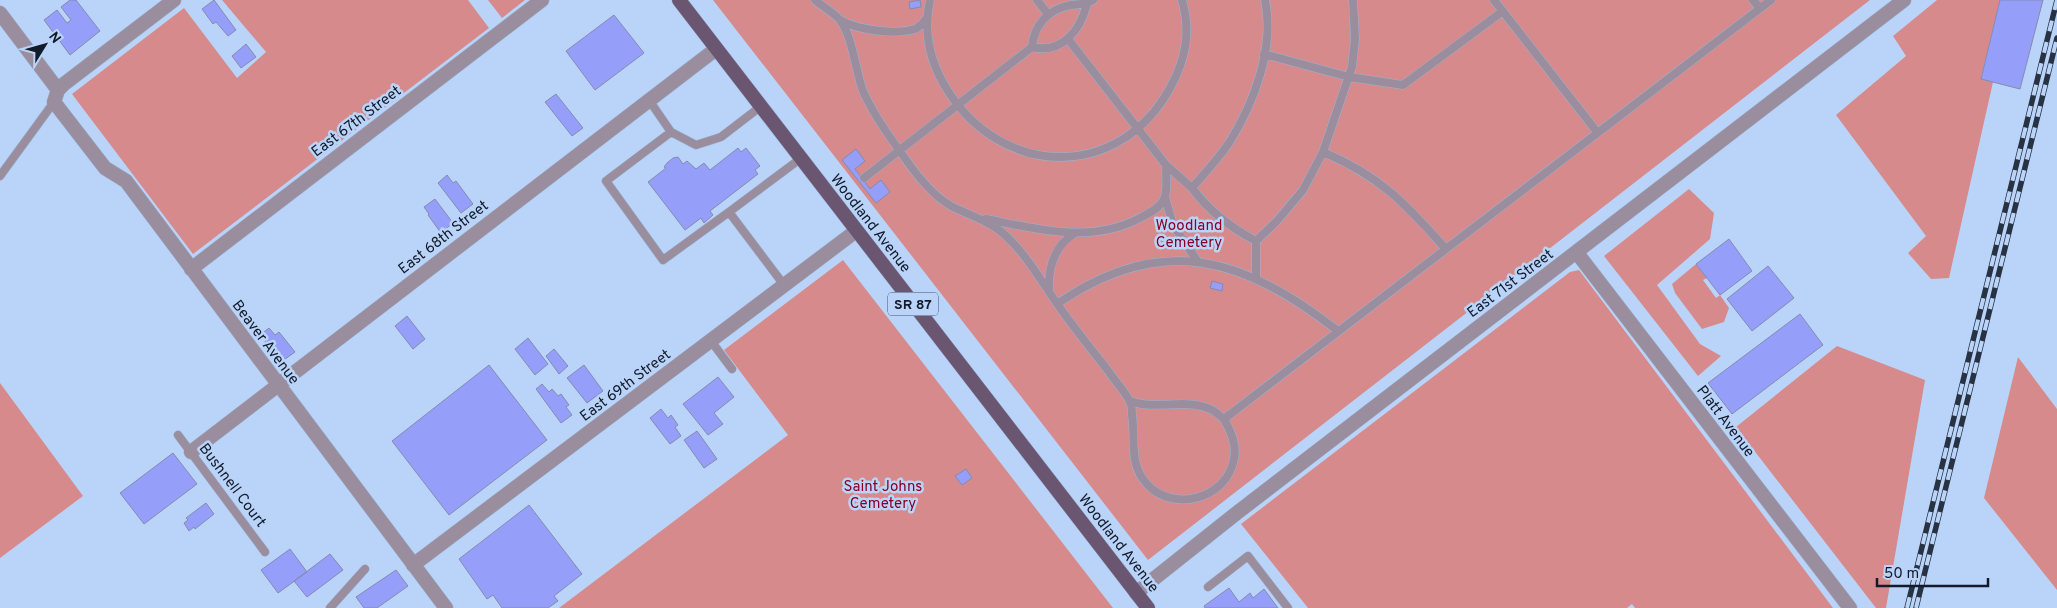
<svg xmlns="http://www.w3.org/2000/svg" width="2057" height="608" font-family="Overpass,sans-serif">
<rect width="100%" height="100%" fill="#bad4f9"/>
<!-- green -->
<path fill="#d68a8c" d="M222,0H468L489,28L193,254L72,94L184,8L237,78L266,52Z
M488,0H525L502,18Z
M713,0H1870L1148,560Z
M1937,0H2000L1981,78L1993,82L1949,278L1931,279L1908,253L1926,236L1836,115L1906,56L1893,36Z
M1689,189L1714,213L1710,239L1657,285L1700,344L1721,356L1698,376L1604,256Z
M843,260L1113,608H559L788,435L724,350Z
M1696,264L1707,278L1703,280L1716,298L1720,295L1729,308L1724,322L1702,329L1675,293L1672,284Z
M1579,270L1833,608H1635L1632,604L1627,608H1308L1241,524L1570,272Z
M1837,346L1925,380L1886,608H1876L1736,427Z
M2018,357L2057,409V590L1984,498Z
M0,383L83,496L0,558Z"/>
<!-- building -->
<path fill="#959ef9" stroke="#858ab2" d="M70,0H76L100,31L70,55L44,20L57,10L67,23L71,20L61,7Z
M214,0L236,30L228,36L216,22L213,24L202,9Z
M920,0L921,7L910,9L909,2Z
M2000,0H2043L2020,89L1981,79Z
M614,15L644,53L595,90L566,51Z
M246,44L256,57L241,68L232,56Z
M556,94L583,128L572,136L545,102Z
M738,148L741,152L746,148L760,166L755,170L758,174L710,211L713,215L704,223L701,218L685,230L648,182L666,168L664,167L667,163L673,158L678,157L683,164L687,161L696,169L704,163L710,170Z
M856,149L865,161L855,169L870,189L881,180L890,192L876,203L842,160Z
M447,175L453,183L456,181L473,204L461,213L438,183Z
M435,199L453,223L441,233L428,215L429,214L424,207Z
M1729,239L1752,271L1720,295L1696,264Z
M1768,266L1794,298L1752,331L1727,299Z
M1212,281L1223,284L1222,291L1210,288Z
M1800,314L1823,345L1732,414L1708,383Z
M407,316L425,339L413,349L395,326Z
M269,328L275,335L279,332L295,352L281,362L260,335Z
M528,338L548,364L535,375L515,349Z
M554,349L568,366L559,374L546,356Z
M489,365L547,440L449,515L392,441Z
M584,365L603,391L587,403L567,378Z
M718,377L734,397L714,413L723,424L708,435L683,404Z
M542,384L549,392L552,389L558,396L561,394L569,405L566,407L572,415L561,423L536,389Z
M661,409L668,418L671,415L678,425L675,427L681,436L670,444L650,418Z
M697,431L717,459L704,468L684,440Z
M173,453L197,484L144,524L120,493Z
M966,469L972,478L962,485L955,476Z
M206,503L214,514L195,529L194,527L189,531L184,523L188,520L186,518Z
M529,505L582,574L554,596L558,601L548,608H502L493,595L487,599L459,559Z
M290,549L307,572L278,593L261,570Z
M330,554L343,570L307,597L294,581Z
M396,570L408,586L377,608H364L356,597Z
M1229,588L1239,602L1250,593L1253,598L1264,589L1278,608H1205L1204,606Z"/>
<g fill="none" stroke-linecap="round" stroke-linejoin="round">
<!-- service casing -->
<g stroke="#9cb3d4" stroke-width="9">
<path id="service" d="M815,0C823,7 833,12 839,19C852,33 856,73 863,91C872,112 886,132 899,150C913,170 930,194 951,206C969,215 990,221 1005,235C1027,255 1041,281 1058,305C1074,328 1092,350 1109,372C1115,381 1124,390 1129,400C1132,404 1132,410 1132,415C1136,439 1128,464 1147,484C1173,513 1227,499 1234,459C1237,445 1231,432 1224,419L1771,0
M930,0C923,32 930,63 948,91C1003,178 1119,181 1170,88C1186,59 1191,32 1182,0
M1037,0L1048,14
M1494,0L1597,132
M1753,0L1760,8
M840,20C858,30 894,35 915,29C920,27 924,22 927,18
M1068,39L1166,165L1192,188C1204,174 1218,159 1229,143C1254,103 1275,48 1265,0
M1032,47C1062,54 1080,31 1087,4
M1264,54L1349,77L1403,85L1503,11
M649,100L671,132L606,181L663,260L729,212L784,285
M671,132L696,145L721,137L760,107
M1323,152C1380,176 1405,203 1445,248
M0,176L54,102
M864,178L1032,47C1034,25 1048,9 1071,5C1079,4 1086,5 1093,0
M1192,188C1209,211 1231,228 1256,241L1276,222L1303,190L1323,152L1352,67L1355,39L1353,0
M1165,197L1173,225L1198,262
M729,212L800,159
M986,219C1037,229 1091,244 1140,218C1149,213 1159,209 1164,199C1168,190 1166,176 1166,165
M1256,278V241
M1049,291C1048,267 1054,246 1075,233
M1057,304C1163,231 1244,258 1338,331
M711,341L732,369
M1130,401C1156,411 1188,397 1212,410C1216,412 1220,416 1224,419
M178,435L265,552
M1208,587L1248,556L1288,608
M330,608L365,569"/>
</g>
<!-- minor casing -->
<g stroke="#9cb3d4" stroke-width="15">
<path id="minor" d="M174,0L64,84L58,90L54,102L105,168L126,181L446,608
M0,13L58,90
M1577,253L1850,608
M191,269L542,0
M191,452L716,49
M413,565L856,231"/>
</g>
<!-- tertiary casing -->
<g stroke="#9cb3d4" stroke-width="15">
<path id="tertiary" d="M1136,593L1238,512L1904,0"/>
</g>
<!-- primary casing -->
<g stroke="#9cb3d4" stroke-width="15">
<path id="primary" d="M679,0L1148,608"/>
</g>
<!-- service -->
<use href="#service" stroke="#9a8e9e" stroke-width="8"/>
<!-- minor -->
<use href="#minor" stroke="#9a8e9e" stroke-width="14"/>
<!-- tertiary -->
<use href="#tertiary" stroke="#9a8e9e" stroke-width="14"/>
<!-- primary -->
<use href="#primary" stroke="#6b5672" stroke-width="14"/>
<!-- rail casing -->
<g stroke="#273243" stroke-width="5.5">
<path id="rail" d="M1907,608L2057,0
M1916,608L2057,38"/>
</g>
<!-- rail -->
<use href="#rail" stroke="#bad4f9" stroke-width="4" stroke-dasharray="11" stroke-linecap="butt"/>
</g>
<g text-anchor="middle" stroke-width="5" stroke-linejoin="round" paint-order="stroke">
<!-- shield labels -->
<rect fill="#bad4f9" stroke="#445267" stroke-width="1" x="888" y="292.5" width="50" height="23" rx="4"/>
<g font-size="14" font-weight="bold" fill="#121b29">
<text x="913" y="309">SR 87</text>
</g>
<!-- street labels -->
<g font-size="15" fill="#121b29" stroke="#bad4f9">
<text transform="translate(356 121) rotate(-37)" y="5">East 67th Street</text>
<text transform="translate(871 223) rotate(52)" y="5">Woodland Avenue</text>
<text transform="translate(443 237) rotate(-38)" y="5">East 68th Street</text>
<text transform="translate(1510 283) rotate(-37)" y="5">East 71st Street</text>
<text transform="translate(266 342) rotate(53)" y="5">Beaver Avenue</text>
<text transform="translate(625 385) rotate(-37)" y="5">East 69th Street</text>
<text transform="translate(1726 421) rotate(53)" y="5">Platt Avenue</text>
<text transform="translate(233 485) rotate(53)" y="5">Bushnell Court</text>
<text transform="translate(1119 543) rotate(52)" y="5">Woodland Avenue</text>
</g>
<!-- park labels -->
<g font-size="15" fill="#8a0024" stroke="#bad4f9">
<text x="1189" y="230">Woodland<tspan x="1189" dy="17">Cemetery</tspan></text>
<text x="883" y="491">Saint Johns<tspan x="883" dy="17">Cemetery</tspan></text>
</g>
</g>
<!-- north arrow -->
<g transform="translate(45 45) rotate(53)" stroke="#bad4f9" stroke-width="4" paint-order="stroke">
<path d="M0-4L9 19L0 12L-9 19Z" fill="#121b29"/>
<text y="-8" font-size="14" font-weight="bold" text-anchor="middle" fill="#121b29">N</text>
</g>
<!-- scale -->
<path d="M1877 578v8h111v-8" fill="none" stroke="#121b29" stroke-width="2.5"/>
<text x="1884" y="578" font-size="15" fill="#121b29" stroke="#bad4f9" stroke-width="4" paint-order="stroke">50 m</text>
</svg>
